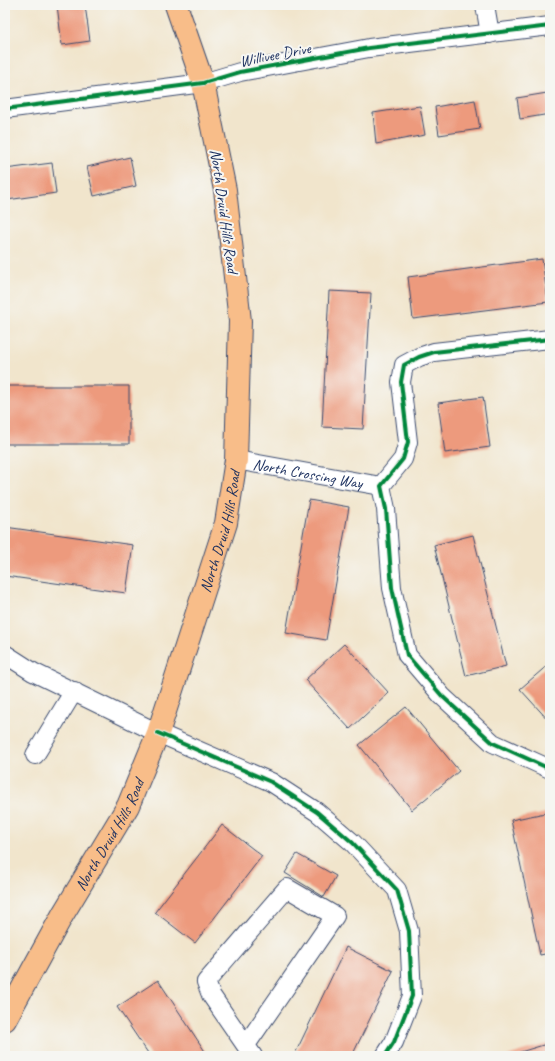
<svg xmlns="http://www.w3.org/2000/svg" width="555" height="1061" font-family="Caveat,sans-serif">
<rect width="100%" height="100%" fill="#f6f6f2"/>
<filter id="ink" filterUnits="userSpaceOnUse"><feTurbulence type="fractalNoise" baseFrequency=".025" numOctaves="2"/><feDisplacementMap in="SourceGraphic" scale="8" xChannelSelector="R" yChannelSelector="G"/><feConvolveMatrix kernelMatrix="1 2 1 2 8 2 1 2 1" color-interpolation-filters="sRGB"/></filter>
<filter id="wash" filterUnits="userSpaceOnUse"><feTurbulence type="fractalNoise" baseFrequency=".012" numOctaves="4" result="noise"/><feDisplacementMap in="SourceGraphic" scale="16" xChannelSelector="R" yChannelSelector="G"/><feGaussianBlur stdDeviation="0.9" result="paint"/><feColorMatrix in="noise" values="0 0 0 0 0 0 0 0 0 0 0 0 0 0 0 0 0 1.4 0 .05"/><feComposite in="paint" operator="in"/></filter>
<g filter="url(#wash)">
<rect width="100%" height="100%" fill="#f1e5cc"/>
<g id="blocks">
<!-- building -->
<path fill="#ed9a7d" d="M57,5H85L90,41L62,45Z
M547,93L550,114L520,119L517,98Z
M475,100L480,129L439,135L435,107Z
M420,106L425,135L376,144L373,113Z
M130,157L136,186L94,196L87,167Z
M52,163L56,193L7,200L5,169Z
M542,259L548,302L413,319L408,277Z
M329,291L371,293L363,429L322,427Z
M5,386H129V444H5Z
M483,397L490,447L445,453L438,403Z
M309,500L349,507L326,640L286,633Z
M5,527L133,545L126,593L5,576Z
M473,535L506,666L466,676L434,545Z
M344,644L389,693L350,729L305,680Z
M550,663V722L520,689Z
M406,707L459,771L412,810L359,745Z
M550,812V953L540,955L511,820Z
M222,825L262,856L195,943L155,912Z
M297,854L336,876L324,897L285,873Z
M346,947L393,971L352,1056H294Z
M158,980L208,1056H150L117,1007Z
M550,1043V1056H507Z"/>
</g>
</g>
<g filter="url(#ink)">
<use href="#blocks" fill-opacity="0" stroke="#3b4a6e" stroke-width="1"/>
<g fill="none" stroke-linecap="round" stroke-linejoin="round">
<!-- minor casing -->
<g stroke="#3b4a6e" stroke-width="20">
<g id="minor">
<path d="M485,5L490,34"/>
<path d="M5,109L203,83L240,72L369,48L550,26"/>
<path d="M550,339L434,352L419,357L404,365L401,382L408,442L403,459L381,486L386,509L392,588L407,655L442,696L493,743L550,769"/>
<path id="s1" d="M236,460L381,486"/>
<path d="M5,654L33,672L158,733L271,782L317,812L353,843L397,890L409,931L412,996L394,1042L385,1056"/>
<path d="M35,755L74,691"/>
<path d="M246,1045L335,916L287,888L206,982L211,995L253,1056"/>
</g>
</g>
<!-- major casing -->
<g stroke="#3b4a6e" stroke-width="24">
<g id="major">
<path id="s2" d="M5,1020L63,914L128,806L158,733L226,523L236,460L240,321L225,190L203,83L176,5"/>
</g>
</g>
<!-- minor -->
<use href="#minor" stroke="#fff" stroke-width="18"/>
<!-- major -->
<use href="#major" stroke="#f8bd89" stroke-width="22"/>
<!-- cycleway casing -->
<g stroke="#f6f6f2" stroke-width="6">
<path id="cycleway" d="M5,109L203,83L240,72L369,48L550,26
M550,339L434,352L419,357L404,365L401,382L408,442L403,459L381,486L386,509L392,588L407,655L442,696L493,743L550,769
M158,733L271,782L317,812L353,843L397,890L409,931L412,996L394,1042L385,1056"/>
</g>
<!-- cycleway -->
<use href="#cycleway" stroke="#00873e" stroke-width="4"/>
</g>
</g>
<g text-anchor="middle" stroke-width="4" stroke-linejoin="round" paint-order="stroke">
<!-- street labels -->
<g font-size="16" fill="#1b2f5e" stroke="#f6f6f2">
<text transform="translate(275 54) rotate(-11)" y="6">Willivee Drive</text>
<text transform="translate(225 211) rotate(82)" y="6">North Druid Hills Road</text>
<text dy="6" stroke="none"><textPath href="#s1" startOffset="73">North Crossing Way</textPath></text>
<text dy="6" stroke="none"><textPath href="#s2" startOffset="537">North Druid Hills Road</textPath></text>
<text dy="6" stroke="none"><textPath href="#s2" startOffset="213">North Druid Hills Road</textPath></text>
</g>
</g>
<!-- margin -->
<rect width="555" height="1061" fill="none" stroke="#f6f6f2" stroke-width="20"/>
</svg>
